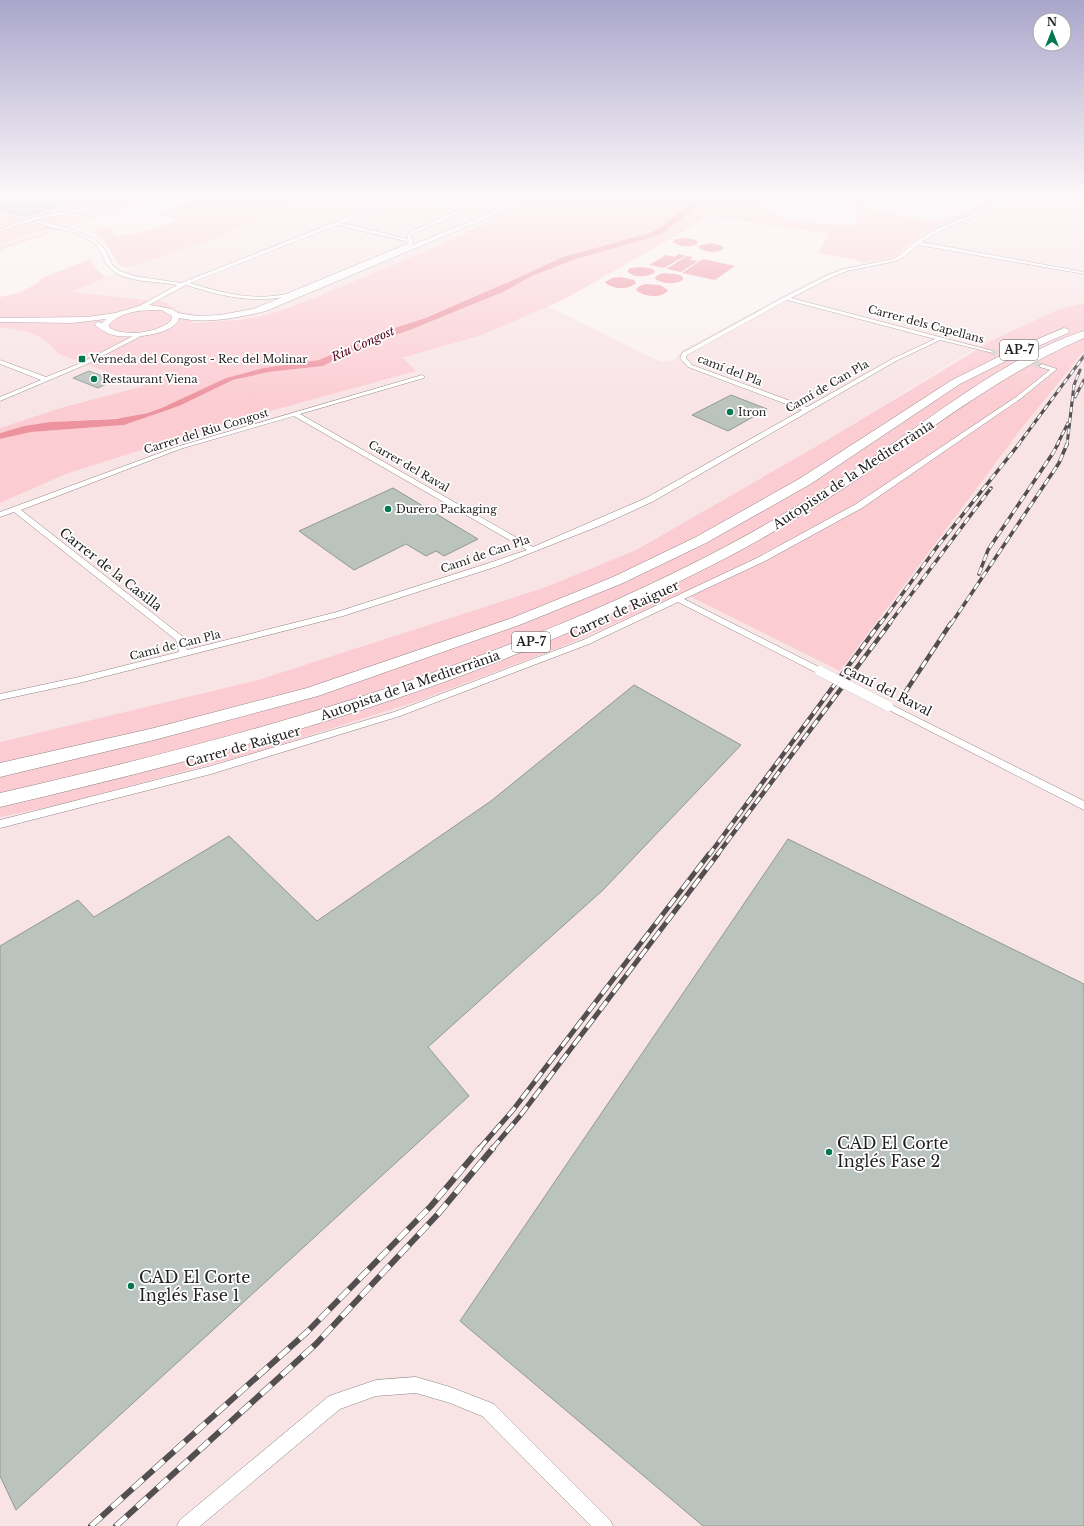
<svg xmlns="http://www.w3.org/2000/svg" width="1084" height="1526" font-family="'Libre Baskerville',serif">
<rect width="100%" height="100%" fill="#fbf0f1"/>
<!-- built -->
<path fill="#f8e3e5" d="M153,194H161L63,226L59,225Z
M311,194H547L440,245L319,296L261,316L238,320L191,323L196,314L179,311L170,307L166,302L71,292L134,266L225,234L246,225L272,208Z
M1015,194H1084V303L1059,309L968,353L824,442L636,550L546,587L258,680L0,742V503L66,474L219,425L415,371L402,359L482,335L547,306L661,362L674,360L682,350L834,269L896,256L918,236Z
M45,229L51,231L0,247V244Z
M0,328L19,329L40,336L51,344L59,354L144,386L64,407L0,428Z
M1084,351V1526H0V817L58,805L254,753L566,645L683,593L840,671L1021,429Z"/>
<!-- green -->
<path fill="#fbccd2" d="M0,194H153L60,225L63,226L161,194H167L0,250V247L50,231L45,229L0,244Z
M214,194H311L272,208L246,225L225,234L134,266L125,267L119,265L103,239L93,232L105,227L110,228L115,235C135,235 160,229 178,220L161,215V212Z
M547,194H703L661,227L650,233L563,257L513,280L424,318L379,333L319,360L263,368L226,378L167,406L148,413L124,418L50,422L24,426L0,433V428L64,407L144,386L59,354C41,333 27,330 0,328V297L19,293L36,284L44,277L95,257L91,261L95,268L104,276L103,279L72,292L166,302C173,311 185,313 196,314L191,323L238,320L261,316L284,309L319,296L440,245Z
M712,194H766L756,201L789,221L852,226L857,223L854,209L855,194H866L867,199L865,205L867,208L910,218L941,222L1008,194H1015L918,236L896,256L864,263L861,261L818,253L829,234L710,216L565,299L482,335L403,358L416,371L219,425L66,474L0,503V439L31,432L124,425L179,406L233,380L269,372L323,366L368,344L410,330L503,292L532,276L576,259L661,235Z
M1084,303V351L1021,429L840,671L683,593L566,645L418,701L254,753L58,805L0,817V742L258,680L546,587L636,550L824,442L991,341L1059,309Z"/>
<!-- water -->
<path fill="#ed929f" d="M703,194H712L661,235L576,259L532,276L503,292L410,330L368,344L323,366L269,372L233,380L179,406L124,425L31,432L0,439V433L24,426L50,422L116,419L148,413L164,407L226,378L263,368L319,360L379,333L425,318L513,280L563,257L650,233L661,227Z
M686,238L696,240L698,243C692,248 679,247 673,242L675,239Z
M712,243L722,246L724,248C718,254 705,253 698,247L701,245Z
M679,254L685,256L664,268L649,265L666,255L675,257Z
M687,256L693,257L690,260L698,261L681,272L666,269Z
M703,259L735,266L715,280L682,273Z
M642,267L653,269L655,272C648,278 633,278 627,271L630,268Z
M662,273L676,274L682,276L683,280C674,285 663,284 655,279L656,276Z
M621,277L634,280L636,283C629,290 612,290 605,282L612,278Z
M645,284L660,285L668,290C662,299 644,297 636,290L638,287Z"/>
<!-- building -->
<path fill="#bac3be" stroke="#909994" d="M23,194H91V196L26,216L0,210V201Z
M89,371L114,380L98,388L73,378Z
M731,395L767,409L728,431L692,415Z
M393,488L478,539L444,556L436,551L426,556L406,544L354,570L299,531Z
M634,685L741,745L603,890L428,1047L469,1096L16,1510L0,1476V946L78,900L94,917L229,836L317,921L491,801Z
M788,839L1084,984V1526H703L460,1321Z"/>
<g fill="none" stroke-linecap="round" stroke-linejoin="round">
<!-- street-tunnel -->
<path stroke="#dad0d2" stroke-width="6" stroke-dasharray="6 3" stroke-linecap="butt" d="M991,352L1042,366"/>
<!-- street casing -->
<g stroke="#8f8586" stroke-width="1">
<path id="street" d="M136,194H142L95,209L38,219L0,231V229L35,217L93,207Z
M380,194L400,196L412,194L405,197L463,209L497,194H502L415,233L411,235L413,242L411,246L289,296C252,304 221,296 186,285L138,311L135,309L136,308L177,285C158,281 125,283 111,269C99,258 105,248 84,237C69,229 49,229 35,221L37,220L71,229L94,239L104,248L113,266L120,271L134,276L181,283L396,198ZM401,199L459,210L411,231L407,235L408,239L341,223ZM337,225L409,242L407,244L286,294C252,301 223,293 190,283Z
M1034,194H1041L1015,200L942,230L921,242L1084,272V274L918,245L904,257L896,261L847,271L832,277L791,298L993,351V353L940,340L896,361L652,502L604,524L498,566L343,616L79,683L0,700V694L79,677L179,652L176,640L14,512L0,517V512L176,447L422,375L425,377L424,378L300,414L533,547L646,498L802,410L688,367L680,358L682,353L784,297L828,275L844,269L893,259L900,255L915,242L938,228L1013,198ZM787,300L935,339L892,359L807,407L692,365L686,358L687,355ZM294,416L527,550L492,562L337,612L187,650L183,637L21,510L180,449Z
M150,331L152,332V334L141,336L85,365L0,401V397L41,380L0,364V360L46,377L81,363L137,334Z
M1042,364L1057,369L1020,399L862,508L765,561L684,599L823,669L825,671L823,673H817L678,602L589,644L400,716L211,774L0,828V820L211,766L394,712L583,640L759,557L856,504L1016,397L1050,370L1040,367L1039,366Z
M888,703L1084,801V810L885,708L883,706L885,704Z
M416,1377L450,1387L494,1404L610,1520L613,1526H591L482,1416L450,1403L416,1393L376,1396L340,1409L200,1526H177L180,1520L329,1396L376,1380Z"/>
</g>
<!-- secondary casing -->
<g stroke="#8f8586" stroke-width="1">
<path id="secondary" d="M531,194H538L478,222L266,311C237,318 208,324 179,318C174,336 129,339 113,335C107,333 99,329 94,324L98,322L102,323L106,319L72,323L0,322V318L87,317L115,313L139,306L150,305L172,309L178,313L197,316L220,315L253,309L474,220ZM150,310H161L172,316L171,321C157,333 126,337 110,328L109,325C119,313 135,311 150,310Z"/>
</g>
<!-- highway casing -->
<g stroke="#8f8586" stroke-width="1">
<path id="highway" d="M1064,328L1068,329L1069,331L1068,333L1022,353L960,384L809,485L706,543L623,583L522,624L318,696L154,740L0,777V763L154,728L307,688L512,618L613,577L696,537L799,479L952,380L1014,349Z
M1084,331V338C1010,370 947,417 881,463C832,497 781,529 728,557C643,601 555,640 466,674C314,730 157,770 0,807V793C249,736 494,668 721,549C774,521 825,490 875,456C938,413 1011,354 1084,331Z"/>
</g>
<!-- street -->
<use href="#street" fill="#fff" fill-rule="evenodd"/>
<!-- secondary -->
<use href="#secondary" fill="#fff" fill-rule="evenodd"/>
<!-- highway -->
<use href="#highway" fill="#fff" fill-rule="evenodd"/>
<!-- rail-far4 casing -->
<g stroke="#534e4f" stroke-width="3">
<path id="rail-far4" d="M1075,397L1084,380
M1018,445L1084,356
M1057,445L1068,423
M1067,445L1074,385L1080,370"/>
</g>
<!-- rail-far3 casing -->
<g stroke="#534e4f" stroke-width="3.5">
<path id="rail-far3" d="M979,574L988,550L1053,453L1058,444
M880,624L937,547L1019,444
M889,624L991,488
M951,624L1059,463L1067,444"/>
</g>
<!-- rail-far2 casing -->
<g stroke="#534e4f" stroke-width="4.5">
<path id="rail-far2" d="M904,694L951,623
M709,855L880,623
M717,855L890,623"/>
</g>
<!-- rail-far1 casing -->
<g stroke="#534e4f" stroke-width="5">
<path id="rail-far1" d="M479,1149L513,1110L709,854
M492,1149L520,1116L718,854"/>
</g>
<!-- rail casing -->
<g stroke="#534e4f" stroke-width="6">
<path id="rail" d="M91,1526L307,1332L431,1206L480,1148
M116,1526L316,1344L438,1214L493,1148"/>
</g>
<!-- rail-far4 -->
<use href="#rail-far4" stroke="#fff" stroke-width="2" stroke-dasharray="5.5" stroke-linecap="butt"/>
<!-- rail-far3 -->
<use href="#rail-far3" stroke="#fff" stroke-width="2.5" stroke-dasharray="7" stroke-linecap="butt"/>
<!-- rail-far2 -->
<use href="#rail-far2" stroke="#fff" stroke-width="3" stroke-dasharray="8" stroke-linecap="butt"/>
<!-- rail-far1 -->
<use href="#rail-far1" stroke="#fff" stroke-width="3.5" stroke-dasharray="11" stroke-linecap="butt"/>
<!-- rail -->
<use href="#rail" stroke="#fff" stroke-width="5" stroke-dasharray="14" stroke-linecap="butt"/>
<!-- street-bridge casing -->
<g stroke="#8f8586" stroke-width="10" stroke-linecap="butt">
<path id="street-bridge" d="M820,671L888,706"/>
</g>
<!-- street-bridge -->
<use href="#street-bridge" stroke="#fff" stroke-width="10"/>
</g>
<!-- sky -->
<linearGradient id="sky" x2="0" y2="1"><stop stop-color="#aaa6cb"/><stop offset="0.48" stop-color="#fdf8f9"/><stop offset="1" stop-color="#fdf8f9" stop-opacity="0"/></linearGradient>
<rect width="1084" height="407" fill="url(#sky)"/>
<!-- markers -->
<g fill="#057751" stroke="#fff" stroke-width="1.5">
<rect x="78" y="355" width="8" height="8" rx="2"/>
<circle cx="94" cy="379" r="4"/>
<circle cx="730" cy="412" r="4"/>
<circle cx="388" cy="509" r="4"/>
<circle cx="829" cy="1152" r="4"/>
<circle cx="131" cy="1286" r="4"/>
</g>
<g text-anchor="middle" stroke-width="3.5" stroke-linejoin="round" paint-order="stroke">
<!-- far-street labels -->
<g font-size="11" fill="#221e1f" stroke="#fff">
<text transform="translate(926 324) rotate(15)" y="4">Carrer dels Capellans</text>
<text transform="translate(730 370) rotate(21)" y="4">camí del Pla</text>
<text transform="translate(827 386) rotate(-30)" y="4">Camí de Can Pla</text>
<text transform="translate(206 431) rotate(-17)" y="4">Carrer del Riu Congost</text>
<text transform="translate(409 466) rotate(30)" y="4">Carrer del Raval</text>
<text transform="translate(485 554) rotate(-19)" y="4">Camí de Can Pla</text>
<text transform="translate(175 645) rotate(-14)" y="4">Camí de Can Pla</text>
</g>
<!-- far-poi labels -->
<g font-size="11" fill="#221e1f" stroke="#fff" text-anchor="start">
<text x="90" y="363">Verneda del Congost - Rec del Molinar</text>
<text x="102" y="383">Restaurant Viena</text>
<text x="738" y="416">Itron</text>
<text x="396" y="513">Durero Packaging</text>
</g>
<!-- far-water labels -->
<g font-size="12" font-style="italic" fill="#57051f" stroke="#fff">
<text transform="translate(363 344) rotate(-24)" y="4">Riu Congost</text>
</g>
<!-- shield labels -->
<g fill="#fff" stroke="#646262" stroke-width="1">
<rect x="1000" y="340" width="38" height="20" rx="3"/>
<rect x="512" y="632" width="38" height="20" rx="3"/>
</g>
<g font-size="12" font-weight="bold" fill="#221e1f">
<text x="1019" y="354">AP-7</text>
<text x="531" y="646">AP-7</text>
</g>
<!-- street labels -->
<g font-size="13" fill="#221e1f" stroke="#fff">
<text transform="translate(853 474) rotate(-33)" y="5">Autopista de la Mediterrània</text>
<text transform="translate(111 569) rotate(38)" y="5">Carrer de la Casilla</text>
<text transform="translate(624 609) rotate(-25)" y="5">Carrer de Raiguer</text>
<text transform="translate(410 685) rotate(-19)" y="5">Autopista de la Mediterrània</text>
<text transform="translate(888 690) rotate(27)" y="5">camí del Raval</text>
<text transform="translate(243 746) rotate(-16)" y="5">Carrer de Raiguer</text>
</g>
<!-- near-poi labels -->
<g font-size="16" fill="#221e1f" stroke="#fff" text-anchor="start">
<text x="837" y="1149">CAD El Corte<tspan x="837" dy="18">Inglés Fase 2</tspan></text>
<text x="139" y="1283">CAD El Corte<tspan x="139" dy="18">Inglés Fase 1</tspan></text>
</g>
</g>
<!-- north arrow -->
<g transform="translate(1052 32)"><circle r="19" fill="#ffffff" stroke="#a7a5a5"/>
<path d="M0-3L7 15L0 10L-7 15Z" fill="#057751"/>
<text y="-6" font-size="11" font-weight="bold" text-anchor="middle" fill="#221e1f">N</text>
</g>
</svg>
